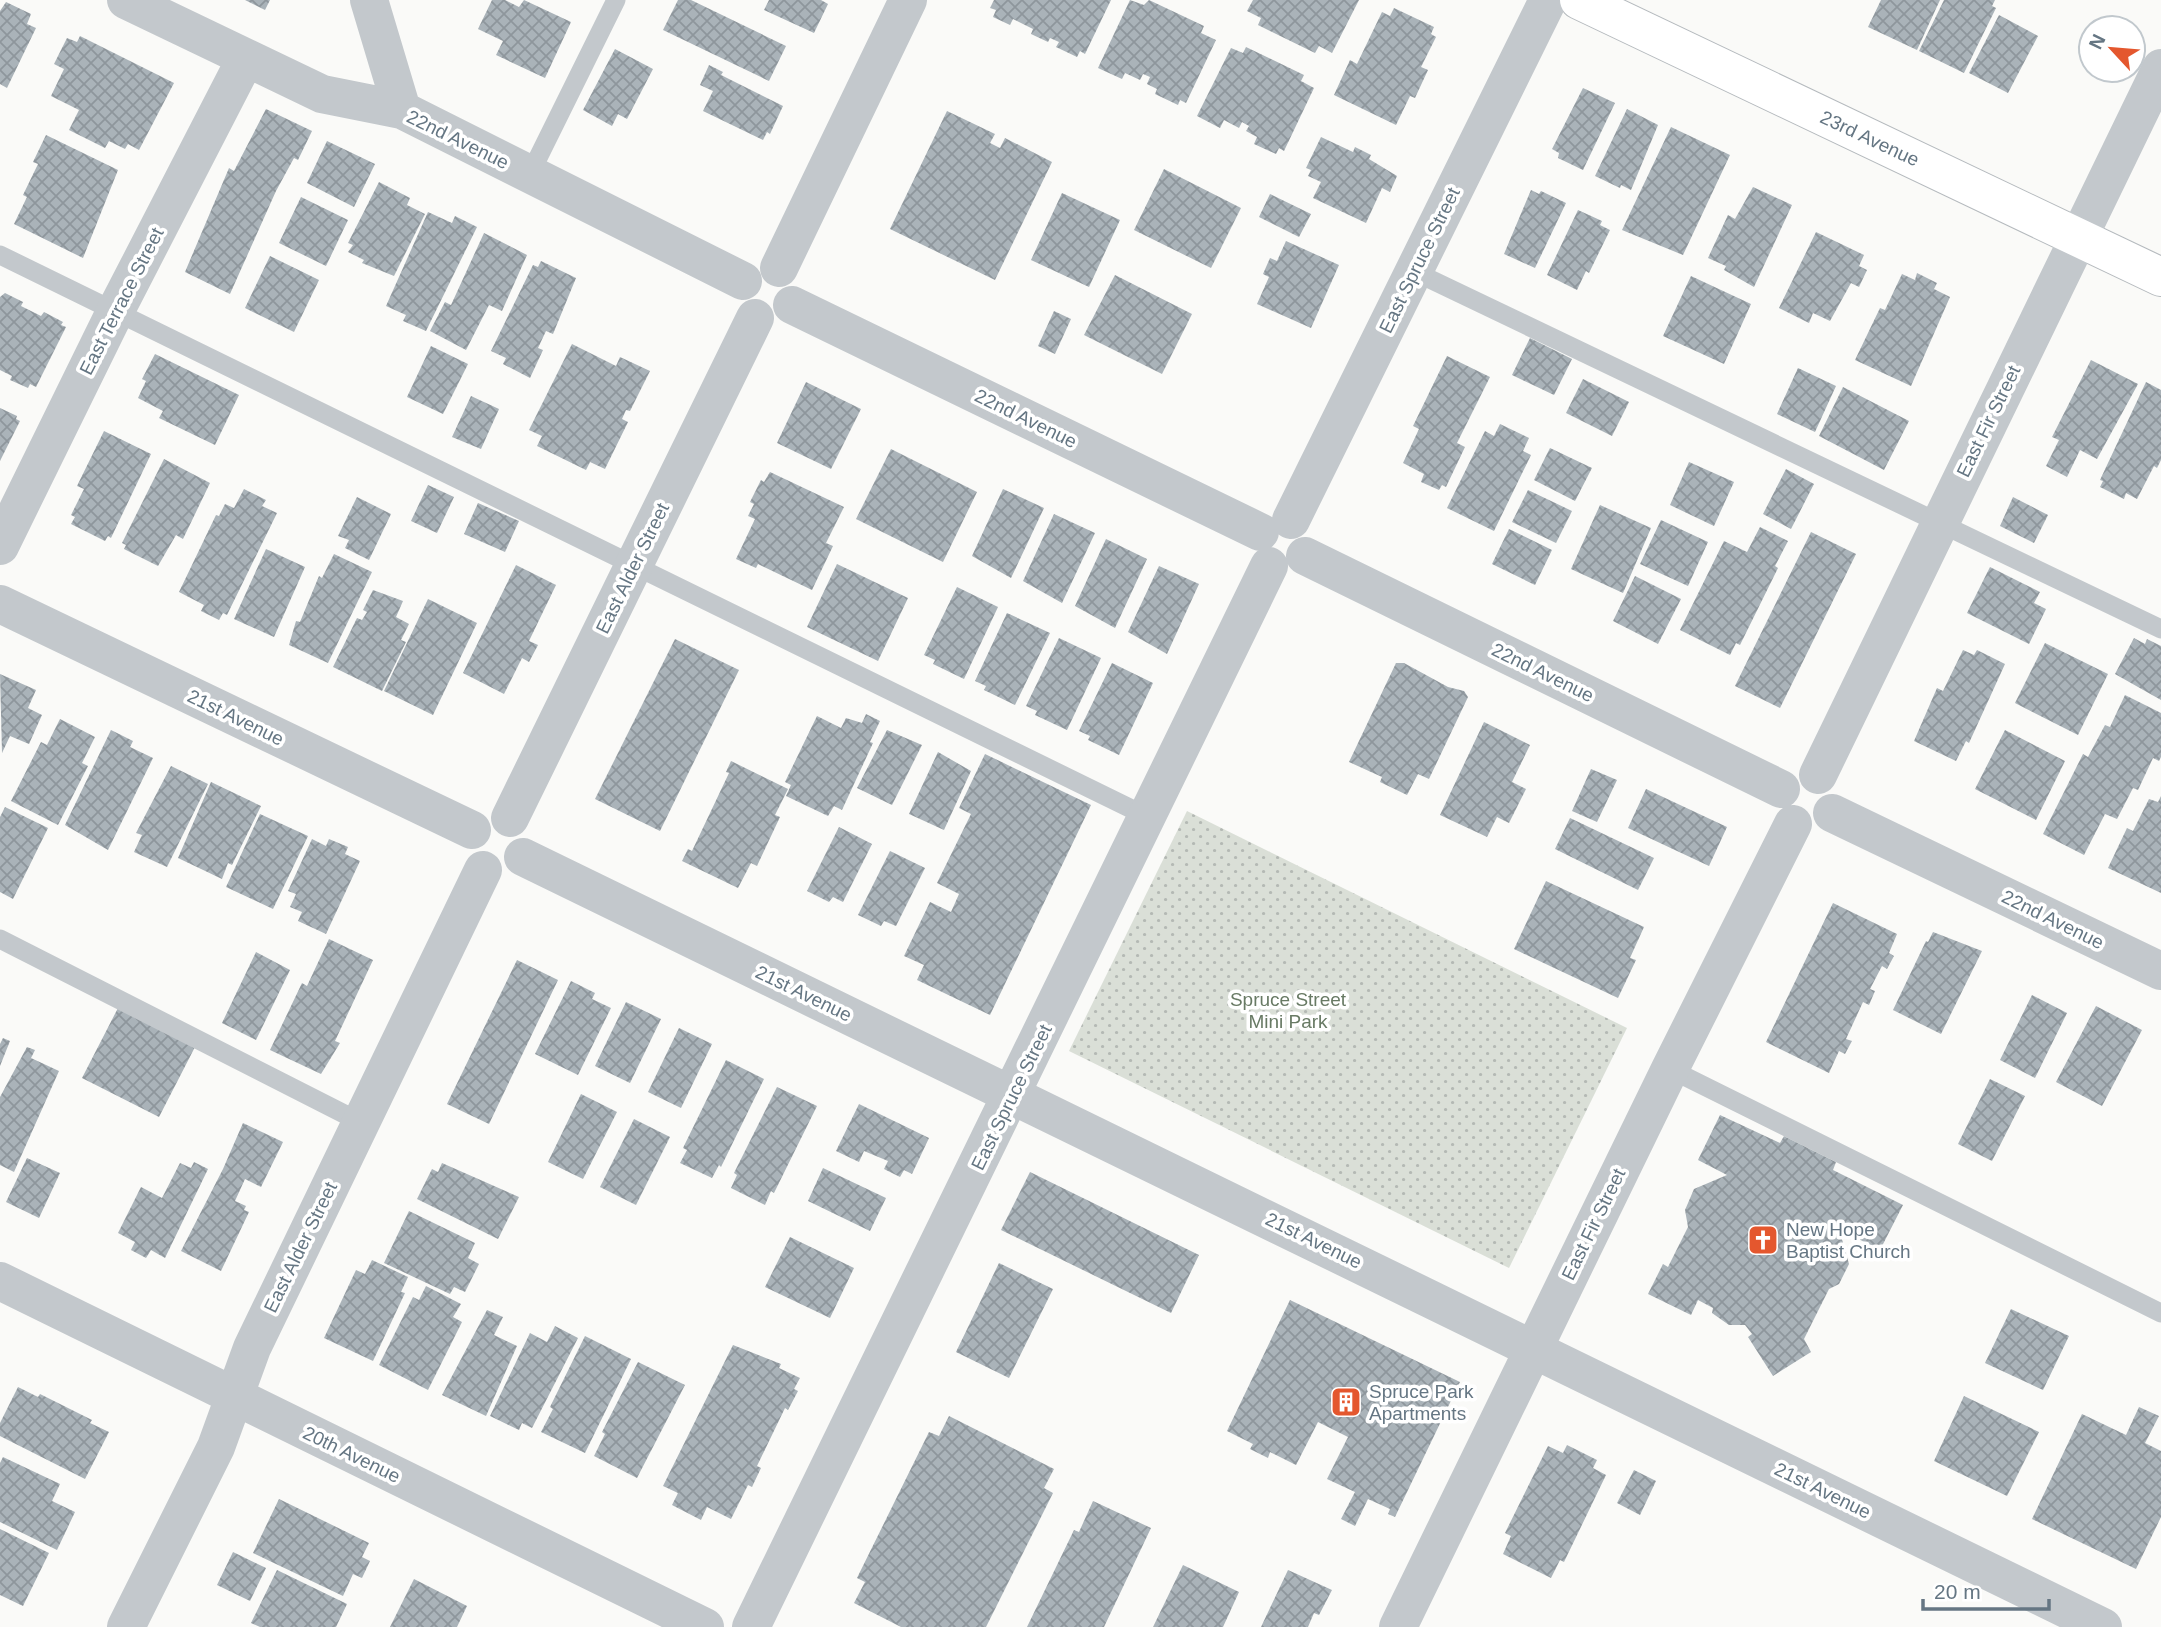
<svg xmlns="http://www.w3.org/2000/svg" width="2161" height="1627" font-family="Arial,sans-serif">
<defs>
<pattern id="grass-dots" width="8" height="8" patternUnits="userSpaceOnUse" patternTransform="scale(1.75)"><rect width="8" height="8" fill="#dadfd7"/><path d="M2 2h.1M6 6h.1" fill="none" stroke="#b4b9b4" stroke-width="1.8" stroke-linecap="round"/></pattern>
<pattern id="building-cross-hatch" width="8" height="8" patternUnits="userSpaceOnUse" patternTransform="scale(1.75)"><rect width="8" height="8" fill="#aab3b9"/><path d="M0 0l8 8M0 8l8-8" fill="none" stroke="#8e969c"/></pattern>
</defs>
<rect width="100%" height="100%" fill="#fafaf8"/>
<!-- grass -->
<path fill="url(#grass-dots)" d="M1187,811L1627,1028L1509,1268L1069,1051Z"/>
<!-- building -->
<path fill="url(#building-cross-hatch)" d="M245,0H270L265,10Z
M492,0H505L519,7L524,0L571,22L545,78L496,55L503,41L478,29Z
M678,0H691L786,46L769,81L663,30Z
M769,0H821L828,4L814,33L764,10Z
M994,0H1111L1085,54L1080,51L1077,57L1056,47L1059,42L1050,38L1048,42L1031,34L1033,29L1013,19L1010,25L993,17L996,10L990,8Z
M1130,0L1144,5L1149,0L1204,26L1201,33L1216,40L1186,103L1180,100L1178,105L1155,94L1157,89L1147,84L1150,77L1143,74L1140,80L1125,73L1122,79L1098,68Z
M1253,0H1359L1332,53L1319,46L1315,53L1258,25L1261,18L1247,11Z
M1881,0H1940L1917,50L1868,27Z
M1944,0H1995L1992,6L1996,8L1964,73L1919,51Z
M6,2L31,14L27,24L36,28L7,88L0,84V11Z
M1394,8L1434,27L1431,34L1436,37L1421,67L1428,70L1415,98L1410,96L1396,125L1334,95L1350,60L1357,64L1382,12L1390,16Z
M1999,15L2038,36L2008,93L1969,73Z
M80,36L174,83L139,150L128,144L125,149L109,141L105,148L69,130L79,110L51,96L64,69L54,64L67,38L77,42Z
M1246,47L1304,75L1301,81L1314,88L1284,151L1279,148L1276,154L1254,144L1257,137L1246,131L1249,126L1242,122L1239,128L1224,120L1220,128L1197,116L1231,48L1243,53Z
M615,49L653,69L627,119L618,114L612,126L583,110Z
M709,65L723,72L721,75L783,106L770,134L767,132L763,140L703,111L713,91L700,85Z
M1583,88L1615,103L1583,170L1558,158L1559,153L1552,149Z
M266,109L312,131L298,160L294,158L276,191L230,294L185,272L229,168L234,171Z
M1627,109L1658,125L1631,190L1621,185L1620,188L1595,176Z
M947,111L995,134L990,143L1000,148L1005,138L1052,162L995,280L890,229Z
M1671,127L1730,155L1683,255L1622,230Z
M46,135L118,170L83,258L14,224L27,197L23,195L38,164L33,162Z
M1321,137L1353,152L1355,147L1371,155L1369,159L1397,176L1390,192L1382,188L1366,223L1313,198L1321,182L1308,176L1311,170L1306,168Z
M327,141L375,164L354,207L307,183Z
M1164,169L1241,208L1211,268L1134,230Z
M379,182L410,198L407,205L425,214L394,276L362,263L364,260L348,252L353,245L348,243Z
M1753,187L1792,205L1754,287L1724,270L1726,266L1708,258L1728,215L1735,219Z
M1531,190L1539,194L1541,191L1566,203L1535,268L1504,254Z
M1062,193L1120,220L1089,287L1031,260Z
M1270,194L1311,214L1299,237L1259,217Z
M301,197L348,220L326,266L279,243Z
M1578,210L1602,221L1600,225L1610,230L1589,273L1586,271L1577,290L1547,275Z
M428,212L452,223L455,216L477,227L426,331L403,321L406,315L386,306Z
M1816,232L1864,255L1859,266L1867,270L1859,287L1851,283L1830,321L1813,313L1809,323L1779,308Z
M484,233L527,255L502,311L489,305L466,350L430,331L445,302L451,305Z
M1286,241L1339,265L1311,328L1257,304L1269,277L1263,274L1270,258L1277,261Z
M270,256L319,280L294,332L245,308Z
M541,261L576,278L553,334L546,331L538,348L543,350L530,378L503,364L506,358L491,351L533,265L538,267Z
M1917,273L1937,283L1934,289L1950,297L1911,386L1855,360L1880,308L1885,310L1902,274L1915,280Z
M1115,275L1192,314L1162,374L1084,335Z
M1691,276L1751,304L1724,364L1663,336Z
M5,293L23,302L21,306L41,316L44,312L63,322L61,325L66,327L36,387L30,384L28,388L10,380L12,376L0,370V297Z
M1054,311L1071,319L1055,354L1038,346Z
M1530,338L1572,359L1554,395L1512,375Z
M572,344L616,366L620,357L650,371L630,411L626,410L622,419L628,422L605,469L590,462L586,470L537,446L542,436L529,430Z
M431,346L468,364L443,414L407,397Z
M155,354L239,395L215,445L159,418L163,411L138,398L146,381L142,379Z
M1447,356L1490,377L1457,443L1465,447L1446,487L1442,485L1439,490L1421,482L1424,474L1403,463L1419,429L1413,426Z
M2091,360L2138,384L2097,459L2080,450L2067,477L2046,466L2059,440L2052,437Z
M1798,368L1836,386L1815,432L1777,414Z
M1583,379L1629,402L1612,436L1566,413Z
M806,382L861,409L831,469L777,443Z
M2146,382L2161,390V460L2157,468L2154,466L2137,499L2126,493L2124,499L2100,487L2103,481L2100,480Z
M1843,387L1909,421L1884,470L1819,436Z
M471,396L499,409L481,449L452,437Z
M0,408L17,416L16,419L20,421L0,461Z
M1500,424L1529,438L1523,451L1531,455L1494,531L1447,508L1485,431L1494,436Z
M104,431L151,454L111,538L108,536L105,541L71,524L75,517L71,515L84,489L77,486Z
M1550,448L1592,468L1575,501L1534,480Z
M891,449L977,492L943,562L856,519Z
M164,459L210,483L183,539L176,535L158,566L124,549L126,545L122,543Z
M1689,462L1734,482L1714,526L1670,505Z
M1786,469L1814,484L1791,529L1763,514Z
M770,472L844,507L826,543L833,546L812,590L758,564L756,568L736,559L755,519L748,516L754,504L750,502L761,480L764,482Z
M428,485L454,497L437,533L411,521Z
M244,489L266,500L262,506L277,513L227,615L223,613L219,620L201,611L204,605L179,592L216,515L219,516L225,504L234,508Z
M1003,489L1044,508L1011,578L972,556Z
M1528,490L1572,511L1556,543L1512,522Z
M357,497L391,514L369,560L345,548L349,540L338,536Z
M2013,497L2048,515L2034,543L2000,526Z
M478,503L519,521L505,552L464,534Z
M1600,505L1651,528L1623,593L1571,569Z
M1054,514L1095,533L1062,603L1023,581Z
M1661,520L1708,542L1688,586L1640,564Z
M1760,527L1788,541L1775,566L1778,568L1740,645L1736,643L1730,655L1680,630L1724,541L1747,552Z
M1509,529L1552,550L1535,585L1492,564Z
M1811,532L1856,554L1780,708L1735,686Z
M1106,539L1147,559L1115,628L1075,606Z
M266,549L305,567L274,637L234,619Z
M334,554L372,572L328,663L289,645L296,621L300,622L319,576L322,578Z
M837,564L908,598L878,661L807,627Z
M516,565L556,585L529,641L538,645L529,662L522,658L504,694L463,673Z
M1159,566L1199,584L1167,654L1128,632Z
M1990,567L2040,592L2034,603L2046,609L2029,644L1967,613Z
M1635,576L1681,599L1658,644L1613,621Z
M957,587L998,607L964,679L933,664L935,660L924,655Z
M373,590L403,601L396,617L409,624L401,640L406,642L382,691L333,667L357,618L362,620L367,612L363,610Z
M428,599L477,623L433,715L384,691Z
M1007,613L1050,633L1015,705L984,690L986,686L975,681Z
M1059,638L1101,658L1067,730L1035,715L1037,711L1026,706Z
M2134,638L2145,644L2147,639L2161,646V700L2115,674Z
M675,639L739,670L660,831L595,799Z
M2045,643L2108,674L2078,735L2015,703Z
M1963,650L1974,655L1977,650L2005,664L1969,743L1966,741L1956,761L1914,741L1937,688L1943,691Z
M1112,663L1153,683L1119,755L1088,740L1090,736L1079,731Z
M1396,663H1404L1448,687L1464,691L1468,697L1429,779L1418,774L1407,795L1380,782L1382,777L1349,762Z
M0,674L36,690L28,708L42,715L29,744L10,736L2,753Z
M2125,695L2161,713V757L2159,761L2153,758L2138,790L2133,788L2117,819L2105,814L2084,855L2043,834L2083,754L2088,757L2105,725L2110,727Z
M866,714L880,721L870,742L873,743L842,810L834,806L828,816L786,796L791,785L785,782L817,716L841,728L846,718L862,723Z
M60,719L95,737L82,763L88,766L58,825L11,801L41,742L47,745Z
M1484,722L1530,745L1512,782L1526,789L1509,823L1497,817L1487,837L1440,815Z
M111,730L133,741L130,747L153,758L108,850L65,825Z
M887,730L922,745L892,805L857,788Z
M2005,730L2065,761L2036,820L1975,789Z
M938,752L971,771L944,830L909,814Z
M985,754L1091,805L990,1015L917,980L924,965L904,956L930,902L951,912L959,894L937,883L971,814L959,808Z
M731,761L788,789L775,815L780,817L757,866L751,863L738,888L682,861L688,849L692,851L729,773L726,772Z
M171,766L208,784L167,867L134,852L142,835L136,833Z
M1591,769L1617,780L1597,822L1572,811Z
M211,782L261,806L232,865L228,863L222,879L178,858Z
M1646,789L1727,827L1709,866L1628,828Z
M2161,796V893L2108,868L2127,828L2133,831L2149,799L2158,802Z
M5,807L48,828L13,899L0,892V817Z
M260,814L308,836L273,909L226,887Z
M1570,818L1654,858L1638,890L1555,849Z
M839,827L872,844L843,902L833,897L829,902L807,891Z
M312,839L326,846L329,839L348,847L345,854L360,861L326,934L298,921L302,912L290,907L296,894L288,891Z
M890,851L925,868L896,926L884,921L881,926L858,915Z
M1546,881L1644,927L1630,958L1636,960L1618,998L1514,949Z
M1833,903L1897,934L1889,953L1894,956L1887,969L1882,966L1870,989L1875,991L1869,1005L1863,1002L1846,1039L1852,1041L1845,1054L1839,1051L1829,1073L1766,1042Z
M1933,932L1982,951L1941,1034L1893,1010L1926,941L1928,942Z
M329,939L373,960L335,1041L340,1043L321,1074L270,1050L302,983L307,986Z
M256,952L290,970L256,1040L222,1023Z
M517,960L558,980L489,1124L447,1104Z
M571,981L595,993L592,999L611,1008L578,1075L535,1054Z
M2032,995L2067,1013L2035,1078L2000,1060Z
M626,1002L661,1019L630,1083L595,1066Z
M2096,1006L2142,1030L2102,1106L2056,1082Z
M118,1008L195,1047L159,1117L82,1078Z
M679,1028L712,1044L681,1108L648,1092Z
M3,1038L10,1041L0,1066V1044Z
M27,1047L35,1050L31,1058L59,1071L14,1172L0,1165V1097Z
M726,1060L764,1079L721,1167L719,1165L712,1178L680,1163L687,1150L683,1148Z
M1990,1079L2025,1096L1992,1161L1958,1144Z
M777,1087L817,1106L774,1193L771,1191L765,1205L731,1188L737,1175L734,1173Z
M581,1094L617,1112L583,1179L548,1162Z
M859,1104L929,1138L912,1174L904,1170L900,1177L884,1169L888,1161L864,1151L859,1162L836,1151Z
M1720,1115L1780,1143L1784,1136L1836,1162L1833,1170L1903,1205L1880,1250L1839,1229L1849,1264L1839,1284L1829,1289L1804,1339L1811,1352L1773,1376L1748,1337L1752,1334L1745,1325H1729L1712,1313L1713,1308L1698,1300L1691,1315L1648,1294L1663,1264L1668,1267L1688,1227L1685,1210L1694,1189L1727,1175L1698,1160Z
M634,1119L670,1137L636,1205L600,1187Z
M243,1123L283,1142L261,1187L245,1179L235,1201L246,1206L244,1210L249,1212L221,1271L181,1251L223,1169Z
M27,1158L60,1173L39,1218L6,1202Z
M194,1162L208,1169L165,1258L151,1250L146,1258L131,1250L135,1242L118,1233L141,1187L162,1198L180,1163L191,1168Z
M442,1163L519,1197L498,1239L417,1199L432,1169L438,1172Z
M823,1168L886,1198L870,1231L808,1201Z
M1030,1172L1199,1255L1171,1313L1001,1230Z
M409,1211L475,1243L468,1258L479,1264L465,1292L454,1287L450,1294L384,1263Z
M790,1237L854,1268L830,1318L765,1287Z
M372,1260L408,1277L401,1292L405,1293L373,1361L324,1338L356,1270L365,1274Z
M999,1263L1053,1289L1009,1378L956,1352Z
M426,1286L461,1304L453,1317L462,1322L428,1390L379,1365L413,1297L419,1300Z
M1290,1300L1460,1382L1395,1517L1388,1514L1390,1509L1368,1499L1355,1526L1341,1519L1355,1492L1327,1479L1348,1437L1318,1422L1296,1465L1270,1452L1268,1458L1250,1449L1253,1444L1227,1431Z
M2011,1309L2069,1336L2043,1390L1985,1363Z
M487,1310L503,1317L494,1335L517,1346L486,1416L442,1395Z
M555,1326L578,1338L532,1428L522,1423L519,1430L490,1416L530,1333L547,1342Z
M585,1336L631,1359L585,1453L541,1432L553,1409L550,1407Z
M733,1345L781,1364L779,1368L800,1378L794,1389L798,1391L788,1410L785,1408L757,1466L761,1468L752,1487L748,1485L731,1519L707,1507L701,1520L672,1505L678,1493L663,1486Z
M638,1362L685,1385L637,1478L594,1456L605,1434L602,1432Z
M18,1387L38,1397L40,1394L92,1420L90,1423L109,1432L85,1479L0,1436V1423Z
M1964,1396L2039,1432L2007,1496L1934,1461Z
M2139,1407L2159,1416L2145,1443L2161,1451V1517L2136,1569L2032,1519L2082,1414L2126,1435Z
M949,1416L1054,1469L1044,1488L1053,1493L986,1627H901L854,1603L865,1582L857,1578L929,1432L939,1436Z
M1567,1445L1597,1460L1593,1468L1606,1475L1564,1562L1560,1560L1551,1578L1503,1554L1511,1536L1505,1533L1548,1446L1563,1453Z
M3,1457L60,1484L52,1501L75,1512L57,1550L0,1522V1463Z
M1634,1470L1656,1481L1640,1515L1617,1503Z
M279,1499L369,1543L362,1557L370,1561L362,1578L353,1574L343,1596L253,1553Z
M1093,1501L1151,1528L1104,1627H1027L1074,1530L1079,1532Z
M0,1529L49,1553L23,1606L0,1595Z
M233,1552L266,1568L250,1601L217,1585Z
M1183,1565L1239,1592L1223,1627H1153Z
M277,1570L347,1604L336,1627H260L251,1623Z
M1288,1570L1332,1590L1319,1615L1314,1613L1308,1627H1261Z
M414,1579L467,1606L457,1627H390Z"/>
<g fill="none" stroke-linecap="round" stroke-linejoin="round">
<!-- primary casing -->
<g stroke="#b5babe" stroke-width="40">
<path id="primary" d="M1579,0L2161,277"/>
</g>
<!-- lane -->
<path stroke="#c3c8cc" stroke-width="19" d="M530,174L616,0
M0,255L1146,816
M1413,271L2161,629
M0,939L360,1122
M1670,1069L2161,1313"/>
<!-- street -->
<path stroke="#c3c8cc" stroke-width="38" d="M126,0L322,94L402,110L743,281
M369,0L402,110
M779,268L908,0
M792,305L1260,532
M1291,520L1548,0
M0,546L115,312L246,58
M1305,556L1781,789
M0,604L472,830
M1818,775L2161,68
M1832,813L2161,971
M510,818L755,318
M523,857L2103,1627
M0,1281L705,1627
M126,1627L216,1447L252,1348L483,870
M751,1627L1269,566
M1398,1627L1670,1069L1793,824"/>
<!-- primary -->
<use href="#primary" stroke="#fff" stroke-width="38"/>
</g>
<!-- icons -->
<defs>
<g id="church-square" transform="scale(1.575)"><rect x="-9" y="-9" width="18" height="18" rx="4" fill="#e4572e" stroke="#fff"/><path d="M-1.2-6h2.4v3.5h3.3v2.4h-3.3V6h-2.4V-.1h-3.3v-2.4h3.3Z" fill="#fff"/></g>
<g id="building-square" transform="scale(1.575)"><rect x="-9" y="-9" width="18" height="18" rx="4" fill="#e4572e" stroke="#fff"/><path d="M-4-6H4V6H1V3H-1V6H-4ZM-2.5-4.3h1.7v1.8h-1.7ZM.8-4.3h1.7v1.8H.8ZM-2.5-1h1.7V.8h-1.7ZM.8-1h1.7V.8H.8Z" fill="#fff"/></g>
</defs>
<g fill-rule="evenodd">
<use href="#church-square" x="1763" y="1240"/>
<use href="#building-square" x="1346" y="1402"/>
</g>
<g text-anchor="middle" stroke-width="7" stroke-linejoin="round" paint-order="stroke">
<!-- street labels -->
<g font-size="19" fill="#657683" stroke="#fff">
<text transform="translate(1870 138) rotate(25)" y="7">23rd Avenue</text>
<text transform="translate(458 139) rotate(26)" y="7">22nd Avenue</text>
<text transform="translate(1419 260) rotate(-64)" y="7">East Spruce Street</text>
<text transform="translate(121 301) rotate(-63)" y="7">East Terrace Street</text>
<text transform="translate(1026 418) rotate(26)" y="7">22nd Avenue</text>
<text transform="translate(1988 421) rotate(-64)" y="7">East Fir Street</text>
<text transform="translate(632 568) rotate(-64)" y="7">East Alder Street</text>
<text transform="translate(1543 672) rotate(26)" y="7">22nd Avenue</text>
<text transform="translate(236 717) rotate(26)" y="7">21st Avenue</text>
<text transform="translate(2053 919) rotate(26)" y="7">22nd Avenue</text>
<text transform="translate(804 993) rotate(26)" y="7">21st Avenue</text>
<text transform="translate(1011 1097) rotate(-64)" y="7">East Spruce Street</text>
<text transform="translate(1593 1224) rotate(-64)" y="7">East Fir Street</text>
<text transform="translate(1314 1240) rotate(26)" y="7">21st Avenue</text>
<text transform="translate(300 1247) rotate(-64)" y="7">East Alder Street</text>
<text transform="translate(352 1454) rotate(26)" y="7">20th Avenue</text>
<text transform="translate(1823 1490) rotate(26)" y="7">21st Avenue</text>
</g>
<!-- park labels -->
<g font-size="19" fill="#687a64" stroke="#fff">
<text x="1288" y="1006">Spruce Street<tspan x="1288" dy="22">Mini Park</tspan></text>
</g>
<!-- poi labels -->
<g font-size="19" fill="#657683" stroke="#fff" text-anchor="start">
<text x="1786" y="1236">New Hope<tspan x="1786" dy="22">Baptist Church</tspan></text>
<text x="1369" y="1398">Spruce Park<tspan x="1369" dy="22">Apartments</tspan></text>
</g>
</g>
<!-- north arrow -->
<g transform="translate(2112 49) rotate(296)"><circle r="33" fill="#ffffff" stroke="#c1c8cd" stroke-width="2"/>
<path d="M0-5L12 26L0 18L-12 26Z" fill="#e4572e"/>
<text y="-10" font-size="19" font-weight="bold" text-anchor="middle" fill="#657683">N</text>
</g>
<!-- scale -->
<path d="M1923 1599v10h126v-10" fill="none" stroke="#657683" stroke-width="3.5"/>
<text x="1934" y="1599" font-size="21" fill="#657683" stroke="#ffffff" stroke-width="5" paint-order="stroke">20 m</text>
</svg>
